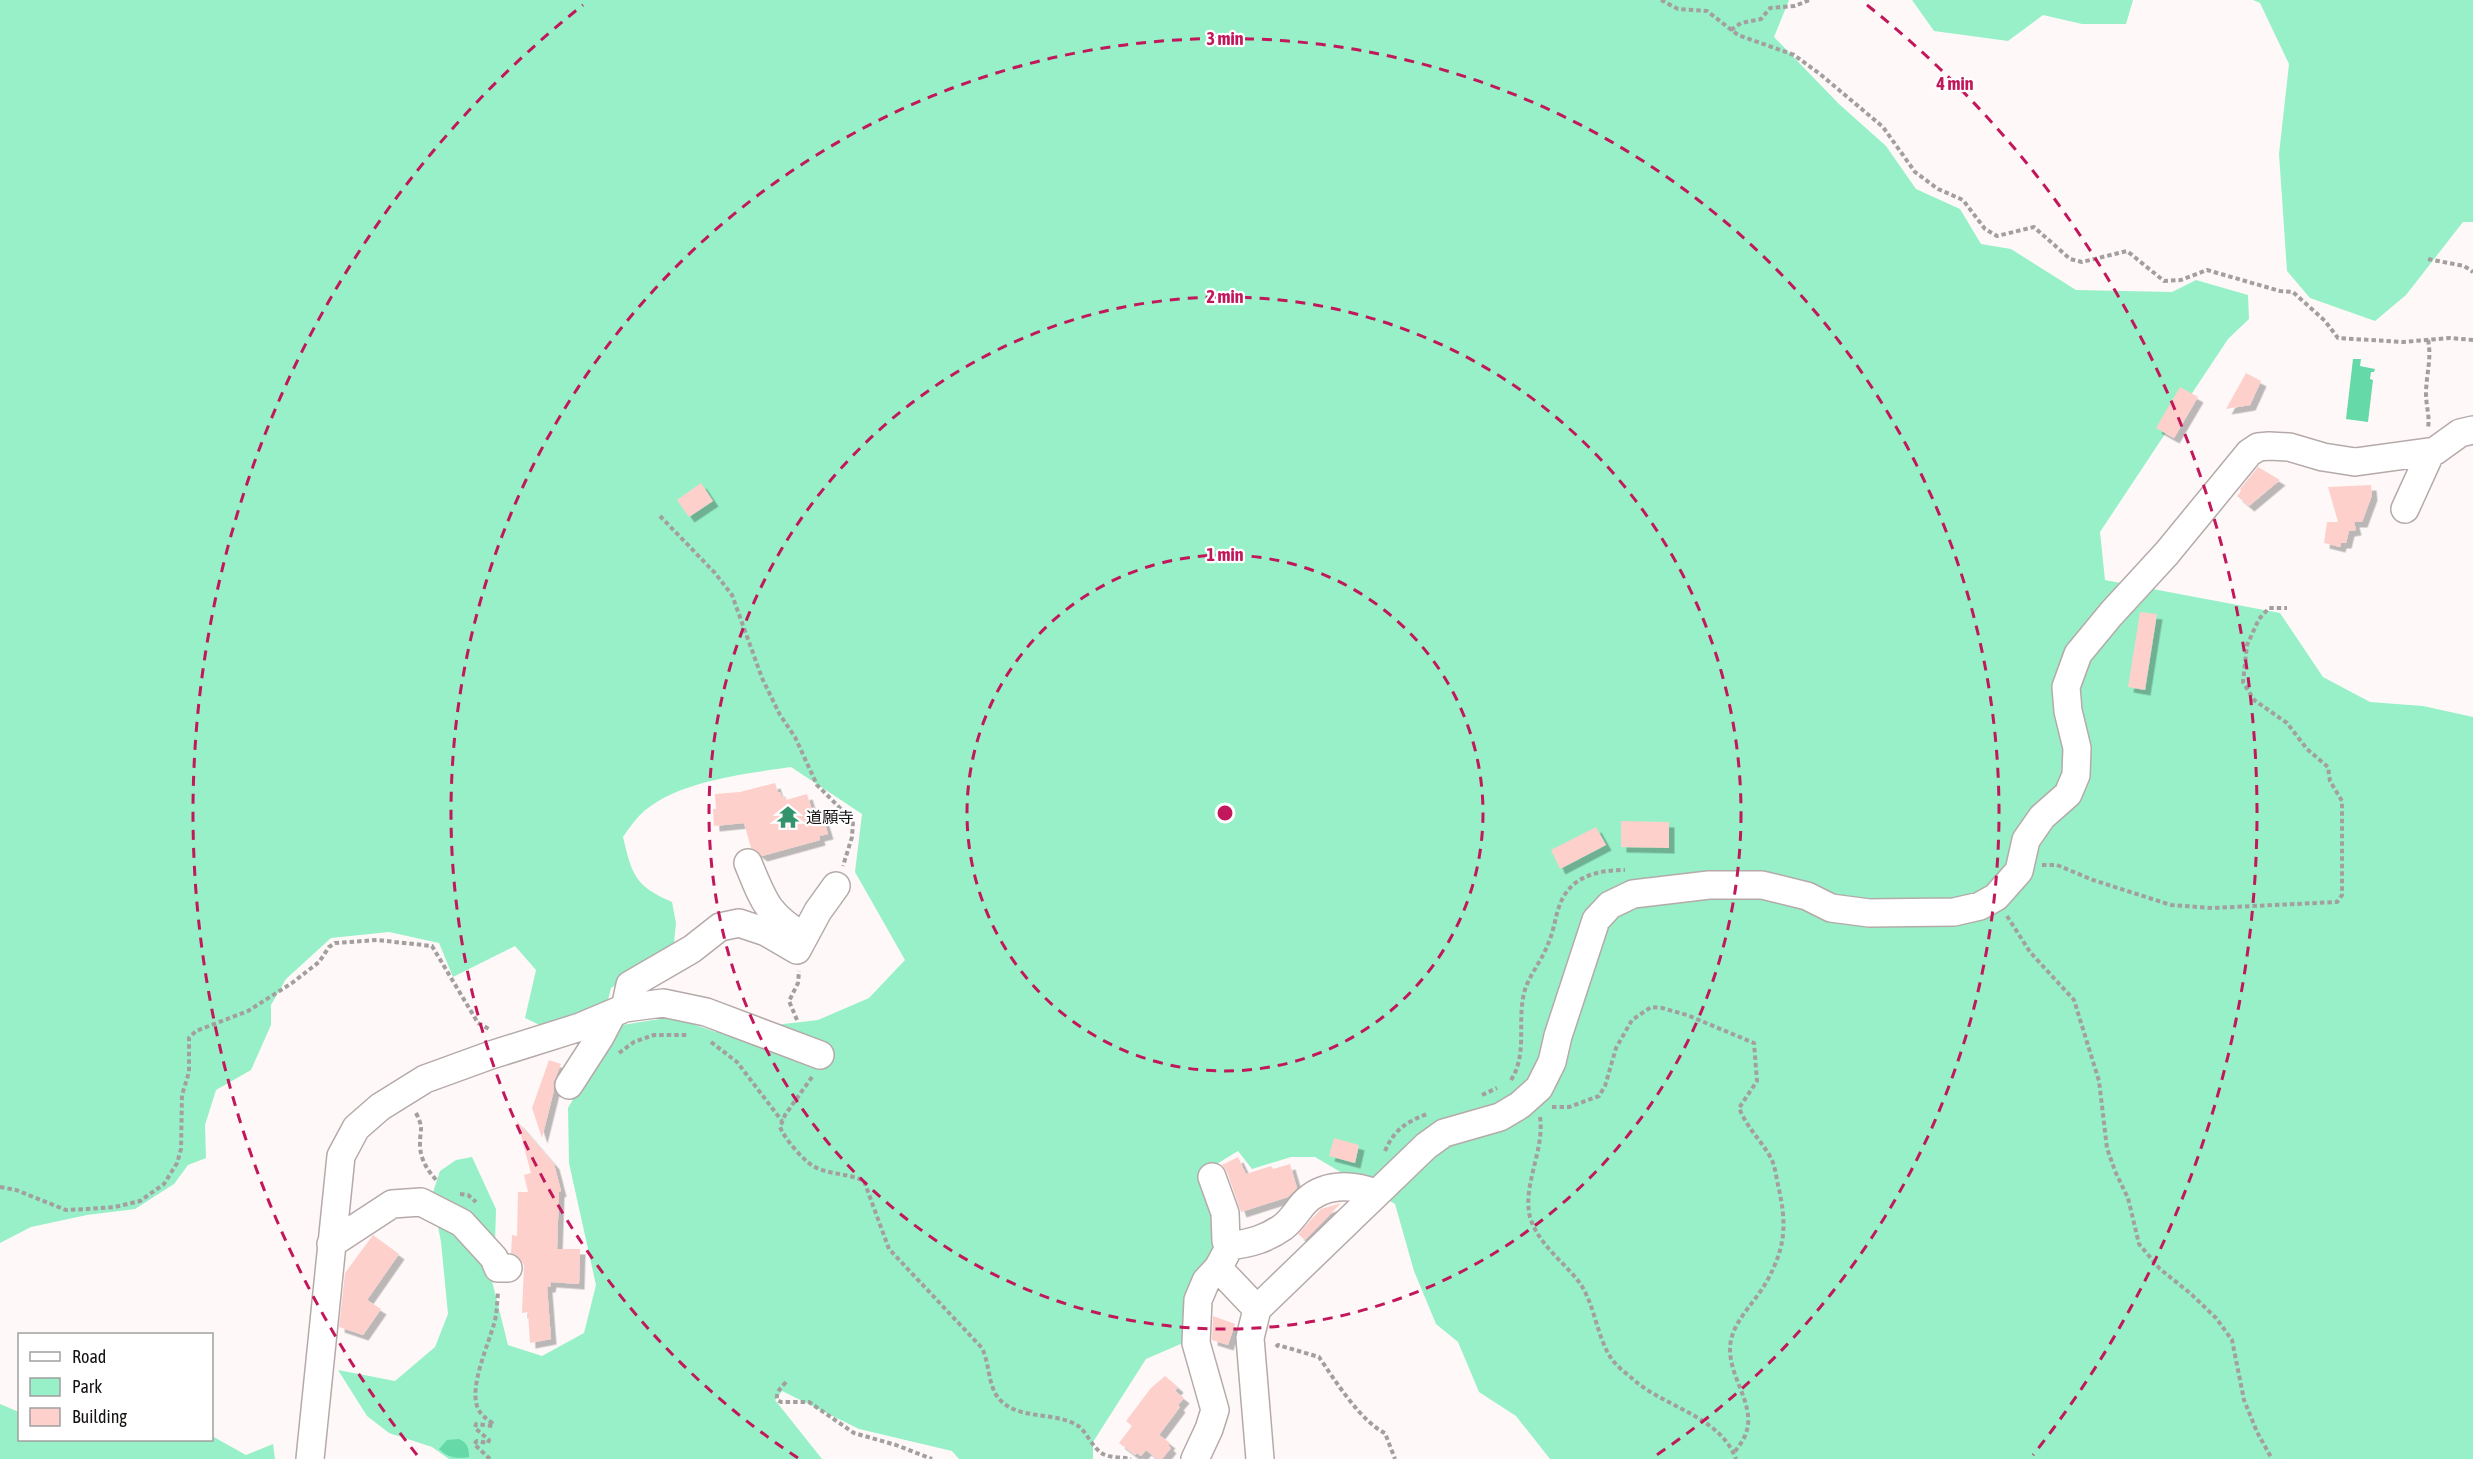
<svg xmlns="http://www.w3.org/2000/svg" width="2473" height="1459" font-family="'Asap Condensed','Noto Sans JP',sans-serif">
<defs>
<filter id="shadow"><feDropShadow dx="5.5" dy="5.5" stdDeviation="0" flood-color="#0004"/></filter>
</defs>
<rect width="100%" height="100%" fill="#fef9f8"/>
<!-- green -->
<path fill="#97f0c7" d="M0,0H1789L1774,37L1839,104L1886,146L1916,189L1960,209L1981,244L2011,249L2076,290L2172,292L2196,280L2248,295L2249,319L2228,339L2100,532L2105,580L2280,613L2323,677L2370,702L2423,706L2473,717V1459H1550L1516,1416L1479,1392L1458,1342L1436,1324L1414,1271L1395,1204L1315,1157H1291L1252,1169L1238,1151L1207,1170L1218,1222L1214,1257L1183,1343L1146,1359L1093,1442V1459H959L952,1451L859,1429L782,1391L775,1400L822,1459H449L432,1447L389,1433L367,1416L338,1370L395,1381L435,1347L448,1314L441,1242L432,1195L440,1171L456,1160L472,1157L496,1209L495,1245L490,1273L508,1345L542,1356L584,1333L596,1285L569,1163L568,1108L616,1026L672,1017L716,1032L818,1020L869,998L905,960L855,872L862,814L791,767C745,774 674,781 640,815C633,822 628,830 623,837C632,875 635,886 672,902L676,923L674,943L655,959L611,988L606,1008L548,1029L525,1018L536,970L515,946L453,977L439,943L389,932L331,938L286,979L271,1005V1025L251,1070L216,1090L205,1125L206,1158L188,1165L174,1184L135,1209L87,1215L31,1227L0,1243Z
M1912,0H2133L2126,24H2082L2043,15L2008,41L1934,31Z
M2253,0H2473V222H2463L2406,295L2375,321L2310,298L2287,271L2279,154L2289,64L2260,3Z
M0,1404L19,1412L20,1440H212V1436L246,1455L273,1444L275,1459H0Z"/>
<!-- water -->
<path fill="#65d9a7" d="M2353,359H2361L2360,366L2375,369L2374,372H2371L2370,379L2373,380L2368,422L2346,419Z
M459,1439C467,1443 469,1447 469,1457C458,1459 448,1458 439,1449L447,1440Z"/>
<!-- building -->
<path fill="#fdd0cc" filter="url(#shadow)" d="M2246,373L2261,381L2250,405L2226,409Z
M2180,387L2198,397L2174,438L2156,428Z
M2258,467L2280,480L2249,506L2237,496L2241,491L2240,489Z
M701,483L713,501L689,517L677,500Z
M2371,485L2372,495L2362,522H2354L2356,530L2349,531L2346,543H2341L2340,547L2324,543L2327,522H2338L2328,487Z
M2140,612L2157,614L2145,690L2128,687Z
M775,783L778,792H780L782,797L785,796L786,800L807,794L813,813L821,811L828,834L819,836L820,840L762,856L751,848L744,823L714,826L713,809H716L715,794L740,792Z
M1621,821L1669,822V848L1621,847Z
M1596,827L1606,845L1560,869L1551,850Z
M549,1060L561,1064L553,1084L554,1090L542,1138L532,1108Z
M517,1121L554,1164L561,1191L559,1192L557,1249H580L579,1284L551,1282L550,1287H547L551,1339L530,1343L528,1312L522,1313L524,1265L516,1255L511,1253L512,1235L517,1236L518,1192H528L524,1175L531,1173Z
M1334,1138L1359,1145L1355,1163L1329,1156Z
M1238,1157L1246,1174L1271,1166L1273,1169L1290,1164L1297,1188L1288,1197L1241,1212L1227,1172L1222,1165Z
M1341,1203L1305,1240L1298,1234L1321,1209Z
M373,1235L399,1254L367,1300L381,1309L363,1335L339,1327L345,1273Z
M1213,1316L1235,1324L1228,1345L1212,1340Z
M1165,1376L1178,1387L1175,1391L1184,1398L1178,1405L1180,1407L1159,1435L1170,1443L1168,1445L1171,1448L1162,1459H1157L1146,1450L1141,1456L1137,1453L1135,1455L1119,1443L1132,1426L1126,1421L1151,1388Z"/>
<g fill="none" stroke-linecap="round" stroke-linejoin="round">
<!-- minor casing -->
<g stroke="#b5aaa9" stroke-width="30">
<path id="minor" d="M2405,509L2431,452
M748,863C764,902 767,914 804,937
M625,1008L630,985L692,949L720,927L739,923L766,932L797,950L818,911L836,886
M569,1085L600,1037L612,1014
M1212,1177L1225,1213L1226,1241L1230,1246
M331,1244L392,1204L421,1202L462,1223L494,1258L498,1268H508
M1230,1246C1251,1243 1266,1239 1283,1227C1292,1220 1297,1211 1304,1203C1323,1183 1351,1184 1375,1193
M1218,1268L1257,1309
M310,1459L341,1156L356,1128L380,1107L425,1079L491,1055L580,1027L625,1008L663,1003L706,1012L820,1055
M1195,1459L1209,1429L1215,1410L1196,1343L1198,1300L1206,1281L1218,1268L1230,1246
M1260,1459L1250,1338L1257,1309L1426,1146L1444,1133L1500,1117L1520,1105L1539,1088L1552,1062L1558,1036L1596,920L1610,905L1633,894L1709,885H1762L1807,896L1831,908L1869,913L1954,912L1980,906L1996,897L2019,871L2026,840L2042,817L2068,794L2076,775L2077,748L2068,711L2066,687L2078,654L2111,614L2167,553L2249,453L2258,447L2269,446L2289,447L2323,457L2355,462L2435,451L2460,433L2473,430"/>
</g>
<!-- path -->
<path stroke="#a49f9f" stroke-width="4" stroke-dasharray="4.5 3" stroke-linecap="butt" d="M1661,0L1678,9L1707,11L1738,35L1794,55L1820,74L1883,127L1915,172L1938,189L1963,200L1985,229L1997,236L2034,227L2070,259L2082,262L2127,251L2164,281L2181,280L2207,270L2280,291L2293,292L2325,321L2338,338L2403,342L2450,338L2473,340
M1731,30L1741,23L1761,19L1770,8L1795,6L1809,0
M2428,259L2464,266L2473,272
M2428,340C2432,359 2426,375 2426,394C2426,406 2430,416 2428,428
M660,516L715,573L732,595L762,678L780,715L795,737L817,785L853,821L852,837L843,866
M2042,865H2057L2093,880L2171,905L2212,908L2337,902L2342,895V801L2330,781L2328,767L2307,749L2287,723L2254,700L2243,682L2247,645L2259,619L2269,608H2287
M2007,916L2030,952L2074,1000L2099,1081L2107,1148L2115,1171L2128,1198L2139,1244L2160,1269L2190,1293L2216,1318L2232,1340L2244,1400L2257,1432L2272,1459
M797,1020L789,1001L798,983L799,971
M711,1042L737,1062L782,1121
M619,1053L634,1042L654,1035H687
M812,1077L785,1115L780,1127C784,1138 803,1160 813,1166C829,1175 848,1173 864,1181L889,1249L982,1348C989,1363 988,1379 995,1393C1011,1421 1050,1411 1075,1424C1087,1430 1091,1447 1103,1454C1111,1458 1122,1457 1131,1459
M1511,1080C1527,1055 1518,1026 1523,998C1526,978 1541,963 1548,944C1554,931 1555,917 1560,904C1571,876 1598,870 1625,870
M1482,1095L1497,1088
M1552,1107H1569L1599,1096L1605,1086L1616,1048L1632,1020L1651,1007L1662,1008L1687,1015L1754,1043L1757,1081L1739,1108C1748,1129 1760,1139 1771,1158C1775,1166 1776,1176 1778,1185C1787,1224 1786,1246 1767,1281C1756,1301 1736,1318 1731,1340C1724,1373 1757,1403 1746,1433C1744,1440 1738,1447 1734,1453
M416,1113C424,1129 420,1128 420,1144C420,1160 428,1171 438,1182
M1540,1117C1545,1149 1522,1186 1530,1217C1538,1244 1563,1261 1579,1282C1595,1304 1596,1335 1611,1358C1616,1366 1626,1373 1634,1380C1666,1408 1720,1416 1736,1459
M1385,1151C1394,1130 1406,1122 1427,1114
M0,1187L16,1190L66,1210L87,1209L115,1207L140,1201L164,1184L177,1163L181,1149L182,1095L189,1072V1038L196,1031L248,1011L292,983L319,962L329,947L335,943L377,940L432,946L478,1023L489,1029
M460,1194L468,1195L476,1202
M1276,1347L1278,1345L1319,1357C1334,1379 1361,1422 1385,1433L1395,1459
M786,1382C781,1388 776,1391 777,1400L781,1402H809L854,1433L896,1445L932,1459
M490,1459L474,1444L477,1441L488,1443L489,1440L475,1428L476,1424L493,1426L492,1423C486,1418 480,1415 477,1406C470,1385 488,1345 494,1324C497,1314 497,1303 498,1292"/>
<!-- minor -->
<use href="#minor" stroke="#fff" stroke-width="27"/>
</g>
<!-- distance rings -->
<g fill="none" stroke="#c2185b" stroke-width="3" stroke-dasharray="10 8">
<circle cx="1225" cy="813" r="258"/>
<circle cx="1225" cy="813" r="516"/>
<path d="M798 1458A774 774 0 1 1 1652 1458"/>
<path d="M417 1455A1032 1032 0 0 1 583 5M1867 5A1032 1032 0 0 1 2033 1455"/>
</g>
<!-- icons -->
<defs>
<g id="temple-bare" transform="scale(1.8)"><path d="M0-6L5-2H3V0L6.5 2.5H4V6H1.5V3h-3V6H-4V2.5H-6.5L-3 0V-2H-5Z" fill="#33936d" stroke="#fff" stroke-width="2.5" paint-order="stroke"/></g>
</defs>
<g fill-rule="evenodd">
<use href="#temple-bare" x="788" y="817"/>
</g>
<g text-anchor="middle" stroke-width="4.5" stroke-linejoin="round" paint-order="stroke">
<!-- poi labels -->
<g font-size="16" fill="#151111" stroke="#fff" text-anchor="start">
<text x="806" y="823">道願寺</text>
</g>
</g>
<circle cx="1225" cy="813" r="9" fill="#c2185b" stroke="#fff" stroke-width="3"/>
<g font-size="18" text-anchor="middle" font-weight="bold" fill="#c2185b" stroke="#fff" stroke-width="4.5" stroke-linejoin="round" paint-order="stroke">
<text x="1225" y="45">3 min</text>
<text x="1955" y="90">4 min</text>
<text x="1225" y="303">2 min</text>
<text x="1225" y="561">1 min</text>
</g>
<!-- legend -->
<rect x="18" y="1333" width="195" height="108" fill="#ffffff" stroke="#a1a0a0" stroke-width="1.5"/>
<rect x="30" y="1352" width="30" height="9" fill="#ffffff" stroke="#a1a0a0" stroke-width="1.5"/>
<text x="72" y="1363" font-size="18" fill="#151111">Road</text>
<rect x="30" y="1378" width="30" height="18" fill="#97f0c7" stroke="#a1a0a0" stroke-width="1.5"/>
<text x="72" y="1393" font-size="18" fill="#151111">Park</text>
<rect x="30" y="1408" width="30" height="18" fill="#fdd0cc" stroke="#a1a0a0" stroke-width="1.5"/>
<text x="72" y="1423" font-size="18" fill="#151111">Building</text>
</svg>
